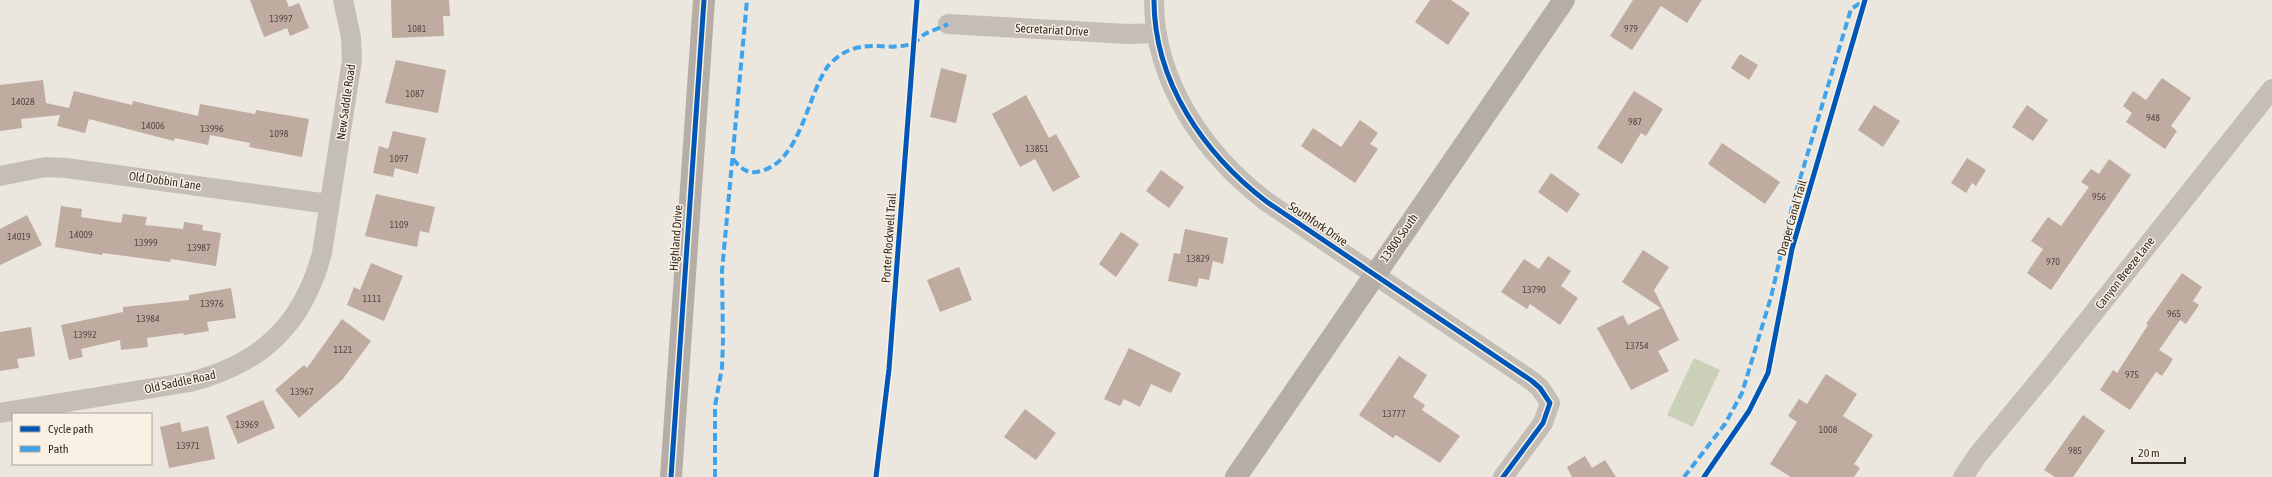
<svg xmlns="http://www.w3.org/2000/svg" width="2272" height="477" font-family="'Asap Condensed',sans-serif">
<rect width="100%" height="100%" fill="#ebe6de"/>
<!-- green -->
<path fill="#cbd1b8" d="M1694,358L1720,370L1693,427L1667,415Z"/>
<!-- building -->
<path fill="#bfab9f" d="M250,0H286L289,7L299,3L309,28L290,36L287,28L264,37Z
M391,0H449L450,16H443L444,36L392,38Z
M1430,0H1451L1470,13L1448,45L1415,22Z
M1633,0H1702L1687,23L1661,6L1632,50L1610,36Z
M1740,54L1758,65L1749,80L1731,68Z
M396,60L446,70L438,113L385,103Z
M941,68L967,75L956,123L930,117Z
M2162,78L2191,98L2171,126L2177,131L2165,149L2126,122L2132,113L2123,106L2133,91L2146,100Z
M43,80L46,103L69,108L74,91L132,105L133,101L198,116L200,104L255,114L256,110L309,119L302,157L249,147L250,143L210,135L208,145L175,138L174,141L89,119L85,133L57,126L60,115L21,119L22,128L0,131V85Z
M1634,91L1663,109L1646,136L1641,133L1622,164L1597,148Z
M1026,95L1049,138L1056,134L1080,177L1053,192L1035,159L1020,167L992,114Z
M1874,105L1900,121L1883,147L1858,130Z
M2027,105L2048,120L2033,141L2012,127Z
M1360,120L1378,133L1370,144L1378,149L1355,183L1301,146L1313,128L1341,147Z
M393,131L426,138L418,174L395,168L393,177L373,173L379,146L388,149Z
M1722,143L1780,182L1765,204L1708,164Z
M1967,158L1986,170L1976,186L1972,183L1966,193L1951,183Z
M2109,159L2131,175L2051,290L2027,273L2043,249L2031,241L2048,217L2061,226L2089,187L2081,182L2091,169L2099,174Z
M1161,170L1184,187L1169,208L1146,191Z
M1551,173L1580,194L1567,213L1538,192Z
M376,194L435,207L429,233L420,231L417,247L365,236Z
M61,206L82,209L81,217L121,223L123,214L147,217L145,225L183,229L184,222L203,225L202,230L221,233L216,266L171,259L170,262L103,253L102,255L55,247Z
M27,215L42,245L0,265V229Z
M1185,229L1228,238L1223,264L1213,261L1209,280L1199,278L1197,287L1168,281L1174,253L1180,254Z
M1121,232L1139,244L1116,277L1099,264Z
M1643,250L1669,267L1654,290L1679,340L1658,351L1669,371L1631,390L1597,328L1623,315L1628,325L1661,308L1622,282Z
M1548,256L1571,271L1561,286L1578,298L1560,325L1530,304L1527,309L1501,292L1524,259L1539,269Z
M371,263L403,276L384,321L347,305L354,287L360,290Z
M959,267L972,300L940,312L927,280Z
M2182,273L2202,287L2193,301L2199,305L2186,324L2180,320L2159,350L2173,359L2162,376L2156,372L2130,410L2100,390L2113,370L2117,373L2148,325L2146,324Z
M231,288L236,318L207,322L209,331L184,335L183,333L147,338L148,347L121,350L120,340L81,349L83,357L69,360L61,325L123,312V307L189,300V295Z
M342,319L371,341L342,380L299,418L275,390L304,365L307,368Z
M31,327L35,356L17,359L19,368L0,371V332Z
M1129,348L1181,373L1171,393L1151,384L1140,407L1124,399L1120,406L1104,399Z
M1399,356L1427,375L1413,397L1425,405L1422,410L1460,436L1440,463L1396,435L1393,438L1359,415Z
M1826,374L1857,394L1843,416L1873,435L1854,464L1860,468L1854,477H1791L1770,464L1797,422L1788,416L1799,399L1807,404Z
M263,400L275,428L238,444L226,416Z
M1025,409L1056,433L1036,460L1004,437Z
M2083,415L2105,431L2073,477H2055L2044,470Z
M180,422L182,432L208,426L215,459L169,468L160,427Z
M1585,456L1592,468L1605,460L1616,477H1572L1567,467Z"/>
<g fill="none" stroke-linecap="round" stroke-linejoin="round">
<!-- minor -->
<path stroke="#c4beb7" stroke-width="20" d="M1154,0C1154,82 1204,154 1267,202L1532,381L1540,388L1550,403L1543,423L1503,477
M948,24L1128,34L1157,33
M0,176L45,167L66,168L329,204
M0,413L190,382C261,364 303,325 322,253L352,60L351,37L343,0
M1963,477L1977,456L2049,369L2272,89"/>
<!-- secondary -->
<path stroke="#b5aea7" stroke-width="22" d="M671,477L704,0
M1236,477L1564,0"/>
<!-- quiet -->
<path stroke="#3ea3eb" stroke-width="4" stroke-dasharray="8 4" stroke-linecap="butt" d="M733,159C741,169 748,175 761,171C801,161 807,95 828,66C831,63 836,58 839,56C866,37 888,53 913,43C918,41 921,36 925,34C932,30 941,28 948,24
M715,477V406L722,368L723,340L722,271L747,0
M1684,477L1725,424L1742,393L1771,297L1794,199L1851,9L1865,0"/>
<!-- cycleway casing -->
<g stroke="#f9f1e4" stroke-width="8">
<path id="cycleway" d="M1154,0C1154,82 1204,154 1267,202L1532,381L1540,388L1550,403L1543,423L1503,477
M671,477L704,0
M876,477L889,369L917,0
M1704,477L1749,411L1768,373L1792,249L1865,0"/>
</g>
<!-- cycleway -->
<use href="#cycleway" stroke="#0057b8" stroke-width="5"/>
</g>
<g text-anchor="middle" stroke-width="3" stroke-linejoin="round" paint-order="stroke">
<!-- number labels -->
<g font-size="10" fill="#574b44">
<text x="281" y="22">13997</text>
<text x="417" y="32">1081</text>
<text x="1631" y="32">979</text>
<text x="415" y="97">1087</text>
<text x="23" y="105">14028</text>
<text x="2153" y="121">948</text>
<text x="1635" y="125">987</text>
<text x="153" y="129">14006</text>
<text x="212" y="132">13996</text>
<text x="279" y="137">1098</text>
<text x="1037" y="152">13851</text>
<text x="399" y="162">1097</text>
<text x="2099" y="200">956</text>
<text x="399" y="228">1109</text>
<text x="81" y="238">14009</text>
<text x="19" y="240">14019</text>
<text x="146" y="246">13999</text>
<text x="199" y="251">13987</text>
<text x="1198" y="262">13829</text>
<text x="2053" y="265">970</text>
<text x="1534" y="293">13790</text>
<text x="372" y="302">1111</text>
<text x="212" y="307">13976</text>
<text x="2174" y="317">965</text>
<text x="148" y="322">13984</text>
<text x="85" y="338">13992</text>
<text x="1637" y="349">13754</text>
<text x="343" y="353">1121</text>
<text x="2132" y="378">975</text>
<text x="302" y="395">13967</text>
<text x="1394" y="417">13777</text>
<text x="247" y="428">13969</text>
<text x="1828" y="433">1008</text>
<text x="188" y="449">13971</text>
<text x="2075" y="454">985</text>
</g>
<!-- street labels -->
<g font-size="12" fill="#342b26" stroke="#f9f1e4">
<text transform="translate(1052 30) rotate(3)" y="4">Secretariat Drive</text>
<text transform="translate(346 102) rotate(-82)" y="4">New Saddle Road</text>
<text transform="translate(165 181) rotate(8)" y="4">Old Dobbin Lane</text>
<text transform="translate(1792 218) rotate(-74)" y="4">Draper Canal Trail</text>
<text transform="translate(1318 224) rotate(34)" y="4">Southfork Drive</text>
<text transform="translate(676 238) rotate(-86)" y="4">Highland Drive</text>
<text transform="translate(889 238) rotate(-86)" y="4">Porter Rockwell Trail</text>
<text transform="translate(1399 238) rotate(-55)" y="4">13800 South</text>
<text transform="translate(2125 273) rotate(-52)" y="4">Canyon Breeze Lane</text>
<text transform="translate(180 382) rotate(-12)" y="4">Old Saddle Road</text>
</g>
</g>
<!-- legend -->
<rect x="12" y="413" width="140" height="52" fill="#f9f1e4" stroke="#aaa298"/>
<rect x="20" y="426" width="20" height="6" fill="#0057b8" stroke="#aaa298"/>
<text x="48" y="433" font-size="12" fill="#342b26">Cycle path</text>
<rect x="20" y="446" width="20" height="6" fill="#3ea3eb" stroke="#aaa298"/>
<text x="48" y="453" font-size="12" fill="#342b26">Path</text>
<!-- scale -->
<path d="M2132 457v6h53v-6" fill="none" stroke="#342b26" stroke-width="2"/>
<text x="2138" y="457" font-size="12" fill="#342b26" stroke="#f9f1e4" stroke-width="3" paint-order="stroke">20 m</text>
</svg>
